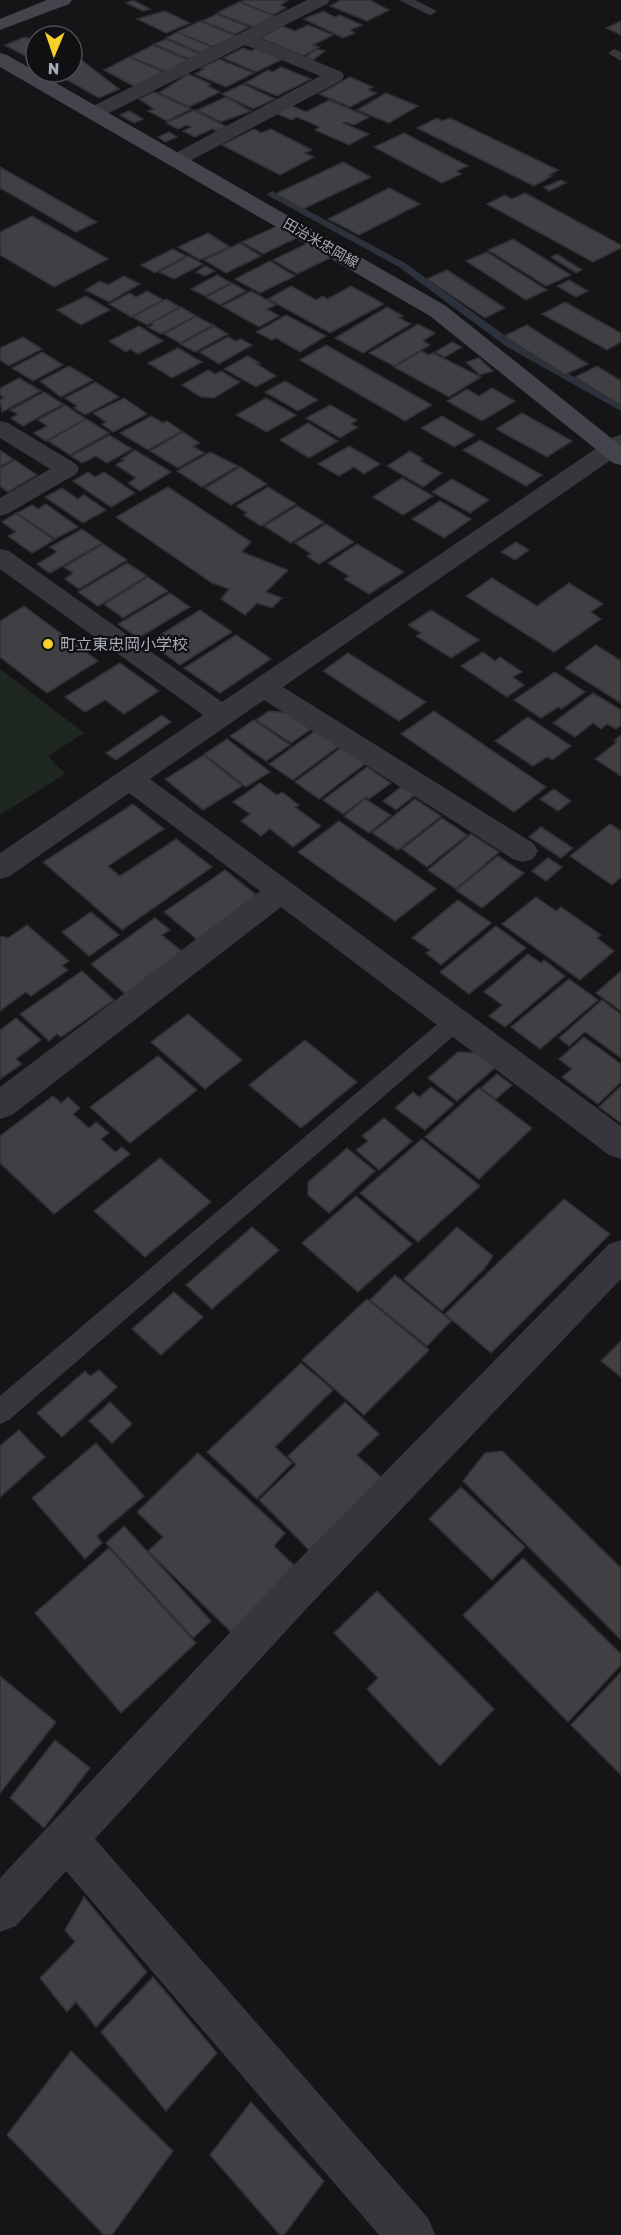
<svg xmlns="http://www.w3.org/2000/svg" width="621" height="2235" font-family="Rubik,'Noto Sans JP',sans-serif">
<rect width="100%" height="100%" fill="#151517"/>
<!-- green -->
<path fill="#1f2721" d="M0,669L84,733L48,756L65,774L0,815Z"/>
<g fill="none" stroke-linecap="round" stroke-linejoin="round">
<!-- stream -->
<path fill="#2b323c" fill-rule="evenodd" d="M272,191L405,263L515,343L621,404V411L507,347L399,267L269,196L267,194Z"/>
</g>
<!-- building -->
<path fill="#3f3f44" stroke="#302f33" stroke-width="1.5" d="M133,0L150,9L143,11L126,3Z
M244,0H284L287,1L280,5L286,8L273,15L241,2Z
M341,0H370L389,10L367,21L330,6Z
M239,2L275,16L253,27L217,13Z
M165,11L190,23L166,33L137,19Z
M323,11L335,17L340,15L362,25L350,30L355,33L343,38L304,19Z
M217,14L249,27L235,34L202,21Z
M200,21L236,36L213,47L177,32Z
M621,21V35L606,28Z
M308,25L333,35L313,45L319,47L303,56L260,38L282,26L295,31Z
M177,32L212,47L201,53L166,38Z
M25,37L36,41V62L5,45Z
M166,39L200,54L189,59L154,44Z
M153,45L189,60L167,72L130,57Z
M243,48L251,51L257,48L283,59L256,72L223,58Z
M317,49L325,51L313,60L305,57Z
M72,54L75,55L119,89L99,98L53,72H72Z
M129,57L164,72L135,87L104,70Z
M219,59L254,73L226,87L195,74L204,69L201,68Z
M281,67L311,79L277,96L245,83L268,70L273,72Z
M188,74L211,84L208,86L220,92L189,107L159,93Z
M350,77L373,87L368,90L377,93L350,107L319,94Z
M243,84L275,99L253,109L222,94Z
M154,92L191,109L167,121L148,111L154,109L139,99Z
M386,93L418,106L389,123L357,110Z
M226,97L251,111L221,122L197,110Z
M329,100L369,117L354,125L346,122L343,123L369,134L349,145L315,130L320,127L297,117L292,120L273,112L288,104L306,112Z
M194,110L227,127L217,131L212,129L195,137L183,131L191,127L187,125L178,129L166,123Z
M129,111L143,119L134,123L120,115Z
M437,118L442,121L450,118L558,170L549,175L552,176L534,186L417,128Z
M254,129L261,133L271,129L312,150L305,153L314,157L280,175L222,145Z
M169,132L177,137L165,142L158,137Z
M404,133L468,166L456,171L461,174L442,183L374,147Z
M343,162L371,177L303,209L275,194Z
M0,167L97,222L76,232L0,188Z
M561,180L566,183L549,191L544,187Z
M389,188L420,204L359,235L328,219Z
M525,193L621,245V248L593,262L487,204L505,195L512,199Z
M32,216L108,259L54,287L0,255V232Z
M277,226L297,238L263,254L242,242Z
M208,233L230,247L200,260L178,247Z
M513,239L571,275L546,286L488,250Z
M240,243L261,256L226,273L204,260Z
M308,243L332,257L297,274L273,260Z
M173,249L186,256L155,273L141,265Z
M487,252L547,290L526,300L466,261Z
M557,254L582,270L576,273L551,257Z
M188,256L203,264L174,279L159,272Z
M270,261L295,276L260,293L235,279Z
M205,266L215,271L205,276L196,272Z
M447,270L505,308L485,318L427,279Z
M217,275L231,283L205,296L191,289Z
M124,276L140,284L109,302L85,290L100,281L108,285Z
M569,280L588,291L576,297L557,286Z
M232,283L246,291L220,305L206,297Z
M291,286L316,300L323,296L327,299L351,286L384,304L330,333L268,299Z
M147,291L163,300L131,317L109,304L130,293L136,297Z
M251,291L276,305L267,309L279,316L259,327L222,306Z
M86,296L110,310L81,325L57,310Z
M166,299L180,307L147,325L132,317Z
M565,302L621,333V342L607,350L542,314Z
M181,307L196,316L161,334L148,327L153,325L151,323Z
M387,307L403,316L399,318L411,324L363,353L335,338Z
M286,315L326,336L300,352L276,338L272,340L256,332Z
M196,316L213,325L180,343L164,334Z
M418,324L435,333L423,341L430,345L394,366L369,353Z
M527,325L588,364L565,375L504,336Z
M139,326L163,341L138,354L130,349L126,352L109,341Z
M214,326L228,334L195,352L180,344Z
M23,337L42,349L9,366L0,360V348Z
M228,337L236,341L241,339L252,345L219,364L199,352Z
M452,342L462,347L445,357L435,352Z
M326,345L432,405L405,421L300,360Z
M178,348L202,362L172,378L148,363Z
M421,351L429,355L433,353L481,377L449,397L394,367Z
M42,352L63,365L33,381L12,368Z
M247,356L260,363L257,364L276,376L256,387L224,369Z
M479,358L493,371L480,375L466,362Z
M69,366L93,380L61,397L40,381Z
M597,366L621,381V406L575,377Z
M208,370L215,374L221,371L240,382L214,398L201,397L182,385Z
M19,378L41,391L2,412L0,400L4,397L0,395V388Z
M285,381L318,400L298,411L265,392Z
M95,382L119,397L85,415L74,408L77,406L65,398Z
M492,388L515,401L482,421L447,401L467,389L479,396Z
M44,392L63,404L23,426L11,418L18,414L10,410Z
M124,398L147,414L113,432L102,424L106,422L93,413Z
M266,398L296,415L267,432L236,415Z
M65,405L86,419L46,441L34,433L47,426L38,420Z
M330,405L357,420L351,424L358,427L340,438L306,418Z
M522,413L572,441L547,457L496,429Z
M151,416L163,423L167,421L182,431L148,450L120,433Z
M442,416L475,435L454,447L421,428Z
M86,419L109,433L70,455L48,441Z
M308,423L338,441L309,458L280,440Z
M183,432L200,443L193,446L204,453L178,468L150,451Z
M109,435L132,449L107,463L96,456L82,463L71,456Z
M480,440L542,475L526,486L463,450Z
M349,446L380,464L364,474L354,467L339,476L318,464Z
M0,450L13,459L0,467Z
M135,450L171,472L140,491L128,483L136,478L116,465L124,460L121,459Z
M410,451L423,459L420,461L442,473L423,487L387,466Z
M210,452L238,466L202,487L177,471Z
M15,460L37,475L8,492L0,486V468Z
M240,467L267,484L231,505L205,488Z
M88,472L95,477L104,472L135,493L111,507L73,481Z
M402,478L433,496L403,515L373,497Z
M452,479L489,500L470,513L432,492Z
M168,487L251,542L242,552L288,570L266,592L282,598L272,608L257,603L245,615L221,599L229,589L212,583L116,517Z
M268,487L296,504L261,526L244,515L247,513L236,506Z
M62,488L78,499L84,495L106,510L83,523L45,497Z
M440,501L471,519L444,538L412,519Z
M46,504L78,527L55,539L17,513L32,505L38,509Z
M297,506L324,522L291,543L264,526Z
M16,513L54,540L32,553L8,536L16,532L2,522Z
M326,524L354,542L319,564L307,556L311,554L295,543Z
M82,529L102,543L50,573L37,564L57,552L50,547Z
M516,542L529,550L515,560L501,552Z
M103,544L127,560L79,589L65,579L73,573L64,567Z
M357,544L404,572L369,594L344,579L349,576L328,563Z
M127,563L147,576L98,606L78,592Z
M148,577L168,591L123,618L104,604Z
M492,578L537,606L569,583L603,604L591,612L601,619L554,652L466,596Z
M170,593L190,607L138,638L118,624Z
M24,606L98,661L47,693L0,657V621Z
M200,610L232,632L180,665L149,642Z
M431,610L479,640L451,658L416,636L421,633L408,625Z
M236,635L271,659L220,693L184,668Z
M596,645L621,661V703L565,668Z
M483,652L495,661L500,657L522,672L513,677L524,685L507,697L461,666Z
M348,653L426,702L399,721L323,671Z
M120,663L159,691L124,714L105,700L85,712L65,697Z
M555,672L585,692L561,709L558,707L541,718L514,700Z
M593,693L621,710V725L616,729L607,724L601,729L593,723L575,737L553,723Z
M269,711L291,713L314,727L291,743L256,720Z
M434,711L546,787L514,812L401,734Z
M162,715L171,722L116,760L106,753Z
M528,717L571,746L552,760L547,757L533,766L495,741Z
M254,720L290,745L266,761L230,736Z
M315,731L339,746L293,780L269,764Z
M621,735V776L595,759L617,742L614,741Z
M227,739L270,772L246,787L204,754Z
M342,747L366,763L319,799L295,782Z
M204,755L242,786L203,810L165,779Z
M367,767L391,783L369,799L366,797L343,814L323,800Z
M260,783L277,795L282,792L299,805L295,807L321,826L293,847L270,829L261,836L241,821L250,814L233,802Z
M402,786L415,795L396,810L383,801Z
M554,789L571,801L558,811L540,799Z
M365,799L391,815L369,833L344,816Z
M415,799L441,816L398,850L372,833Z
M133,804L164,829L108,866L120,876L176,839L212,867L122,930L43,862Z
M442,818L467,835L427,867L402,849Z
M339,821L436,889L395,921L298,852Z
M610,824L621,831V877L612,885L570,856Z
M541,827L573,848L561,858L529,837Z
M471,834L499,852L456,889L428,870Z
M498,856L524,873L482,908L456,890Z
M548,858L562,867L546,881L532,871Z
M225,870L260,898L199,941L164,912Z
M536,897L556,911L561,907L601,935L597,938L614,951L580,980L502,924Z
M458,900L491,923L441,965L426,953L430,950L412,938Z
M91,912L119,935L89,956L62,932Z
M155,918L170,930L162,935L185,954L128,996L91,964Z
M27,925L69,961L62,966L68,970L31,996L26,992L0,1011V936L8,938Z
M496,926L526,948L469,994L440,972Z
M528,954L541,963L544,960L565,976L505,1027L489,1016L502,1005L484,992Z
M82,971L114,1000L61,1037L57,1034L49,1041L20,1014Z
M621,971V1011L596,993Z
M569,979L598,1000L540,1049L511,1027Z
M602,1000L621,1014V1058L585,1032L569,1046L559,1038Z
M188,1014L242,1060L205,1089L151,1042Z
M16,1018L41,1040L16,1059L22,1064L0,1079V1030Z
M584,1037L621,1064V1082L598,1104L562,1077L572,1069L559,1059Z
M305,1040L357,1082L301,1128L249,1085Z
M458,1052L482,1053L498,1065L457,1101L428,1078Z
M158,1056L197,1090L130,1143L90,1107Z
M497,1074L512,1085L496,1099L481,1088Z
M621,1086V1123L599,1107Z
M431,1087L454,1104L425,1130L395,1108L413,1092L419,1097Z
M479,1088L532,1128L479,1179L425,1137Z
M53,1096L61,1103L68,1097L80,1108L73,1114L89,1128L96,1122L109,1133L101,1139L115,1152L122,1147L130,1154L54,1214L0,1163V1136Z
M384,1118L412,1141L379,1170L356,1150L368,1141L362,1136Z
M422,1139L480,1186L418,1242L360,1193Z
M347,1148L375,1171L329,1213L308,1195V1182Z
M160,1158L211,1202L145,1257L94,1211Z
M356,1196L412,1244L358,1292L302,1243Z
M564,1199L610,1234L491,1353L445,1314Z
M252,1227L279,1250L212,1309L186,1285Z
M457,1227L493,1256L484,1269L442,1311L404,1279Z
M395,1275L451,1321L427,1346L370,1300Z
M174,1292L203,1317L161,1355L132,1329Z
M367,1299L429,1350L364,1415L302,1360Z
M621,1341V1377L601,1361Z
M301,1363L333,1390L275,1447L292,1463L257,1499L207,1452Z
M99,1370L117,1387L62,1437L37,1413L85,1371L90,1376Z
M110,1402L132,1424L112,1443L89,1421Z
M345,1402L379,1434L357,1455L382,1478L309,1550L259,1500L296,1465L288,1456Z
M19,1430L45,1457L0,1497V1446Z
M96,1443L144,1496L97,1536L102,1543L85,1559L32,1498Z
M502,1451L621,1568V1640L463,1481L485,1453Z
M198,1453L285,1533L274,1546L297,1568L233,1634L148,1551L163,1537L137,1512Z
M461,1487L525,1547L492,1580L429,1519Z
M124,1526L211,1621L193,1638L106,1543Z
M109,1548L196,1643L121,1713L35,1613Z
M523,1558L621,1654V1665L568,1722L463,1615Z
M377,1591L494,1709L440,1766L367,1689L378,1678L334,1633Z
M621,1672V1775L571,1725Z
M0,1676L56,1722L0,1793Z
M55,1740L90,1768L44,1828L10,1798Z
M84,1897L147,1972L96,2027L76,2002L67,2012L40,1978L75,1942L65,1930Z
M153,1977L217,2053L166,2111L101,2032Z
M71,2051L173,2151L112,2235H104L7,2135Z
M251,2102L324,2181L284,2235H280L210,2155Z"/>
<g fill="none" stroke-linecap="round" stroke-linejoin="round">
<!-- lane -->
<path fill="#36363c" fill-rule="evenodd" d="M399,0H415L437,11L431,15L427,14Z
M614,49L621,52V61L608,53Z
M456,1012L464,1015L467,1021L464,1027L9,1420L0,1424V1396L448,1015Z"/>
<!-- street -->
<path fill="#36363c" fill-rule="evenodd" d="M307,0H330L327,4L259,38L342,72L344,76L342,80L184,164H170L167,160L170,156L320,76L245,45L101,117H87L84,113L87,109Z
M0,421L8,423L76,464L79,469L76,474L9,513L0,516V498L50,469L0,438Z
M621,435V453L283,687L533,843L538,851L533,859L523,862L513,859L264,700L150,779L621,1126V1159L609,1155L281,907L12,1115L0,1119V1087L260,891L129,793L10,876L0,879V853L203,715L0,569V549L9,551L222,702L613,437Z
M621,1240V1279L308,1607L95,1839L428,2218L435,2235H379L66,1871L16,1926L0,1932V1878L280,1579L609,1244Z"/>
<!-- secondary -->
<path fill="#44454c" fill-rule="evenodd" d="M47,0H72L69,4L0,30V19Z
M0,53L7,55L446,306L621,446V465L613,463L430,316L0,67Z"/>
</g>
<!-- markers -->
<circle fill="#f9d02b" stroke="#101012" stroke-width="2" cx="48" cy="644" r="6"/>
<g text-anchor="middle" stroke-width="4.5" stroke-linejoin="round" paint-order="stroke">
<!-- far-street labels -->
<g font-size="14" fill="#a6a9b8" stroke="#101012">
<text transform="translate(321 243) rotate(30)" y="5">田治米忠岡線</text>
</g>
<!-- poi labels -->
<g font-size="16" fill="#a6a9b8" stroke="#101012" text-anchor="start">
<text x="60" y="650">町立東忠岡小学校</text>
</g>
</g>
<!-- north arrow -->
<g transform="translate(54 54) rotate(182)"><circle r="28" fill="#101012" stroke="#4c4d54" stroke-width="1.5"/>
<path d="M0-4.5L10 22L0 15L-10 22Z" fill="#f9d02b"/>
<text y="-9" font-size="16" font-weight="bold" text-anchor="middle" fill="#a6a9b8">N</text>
</g>
</svg>
